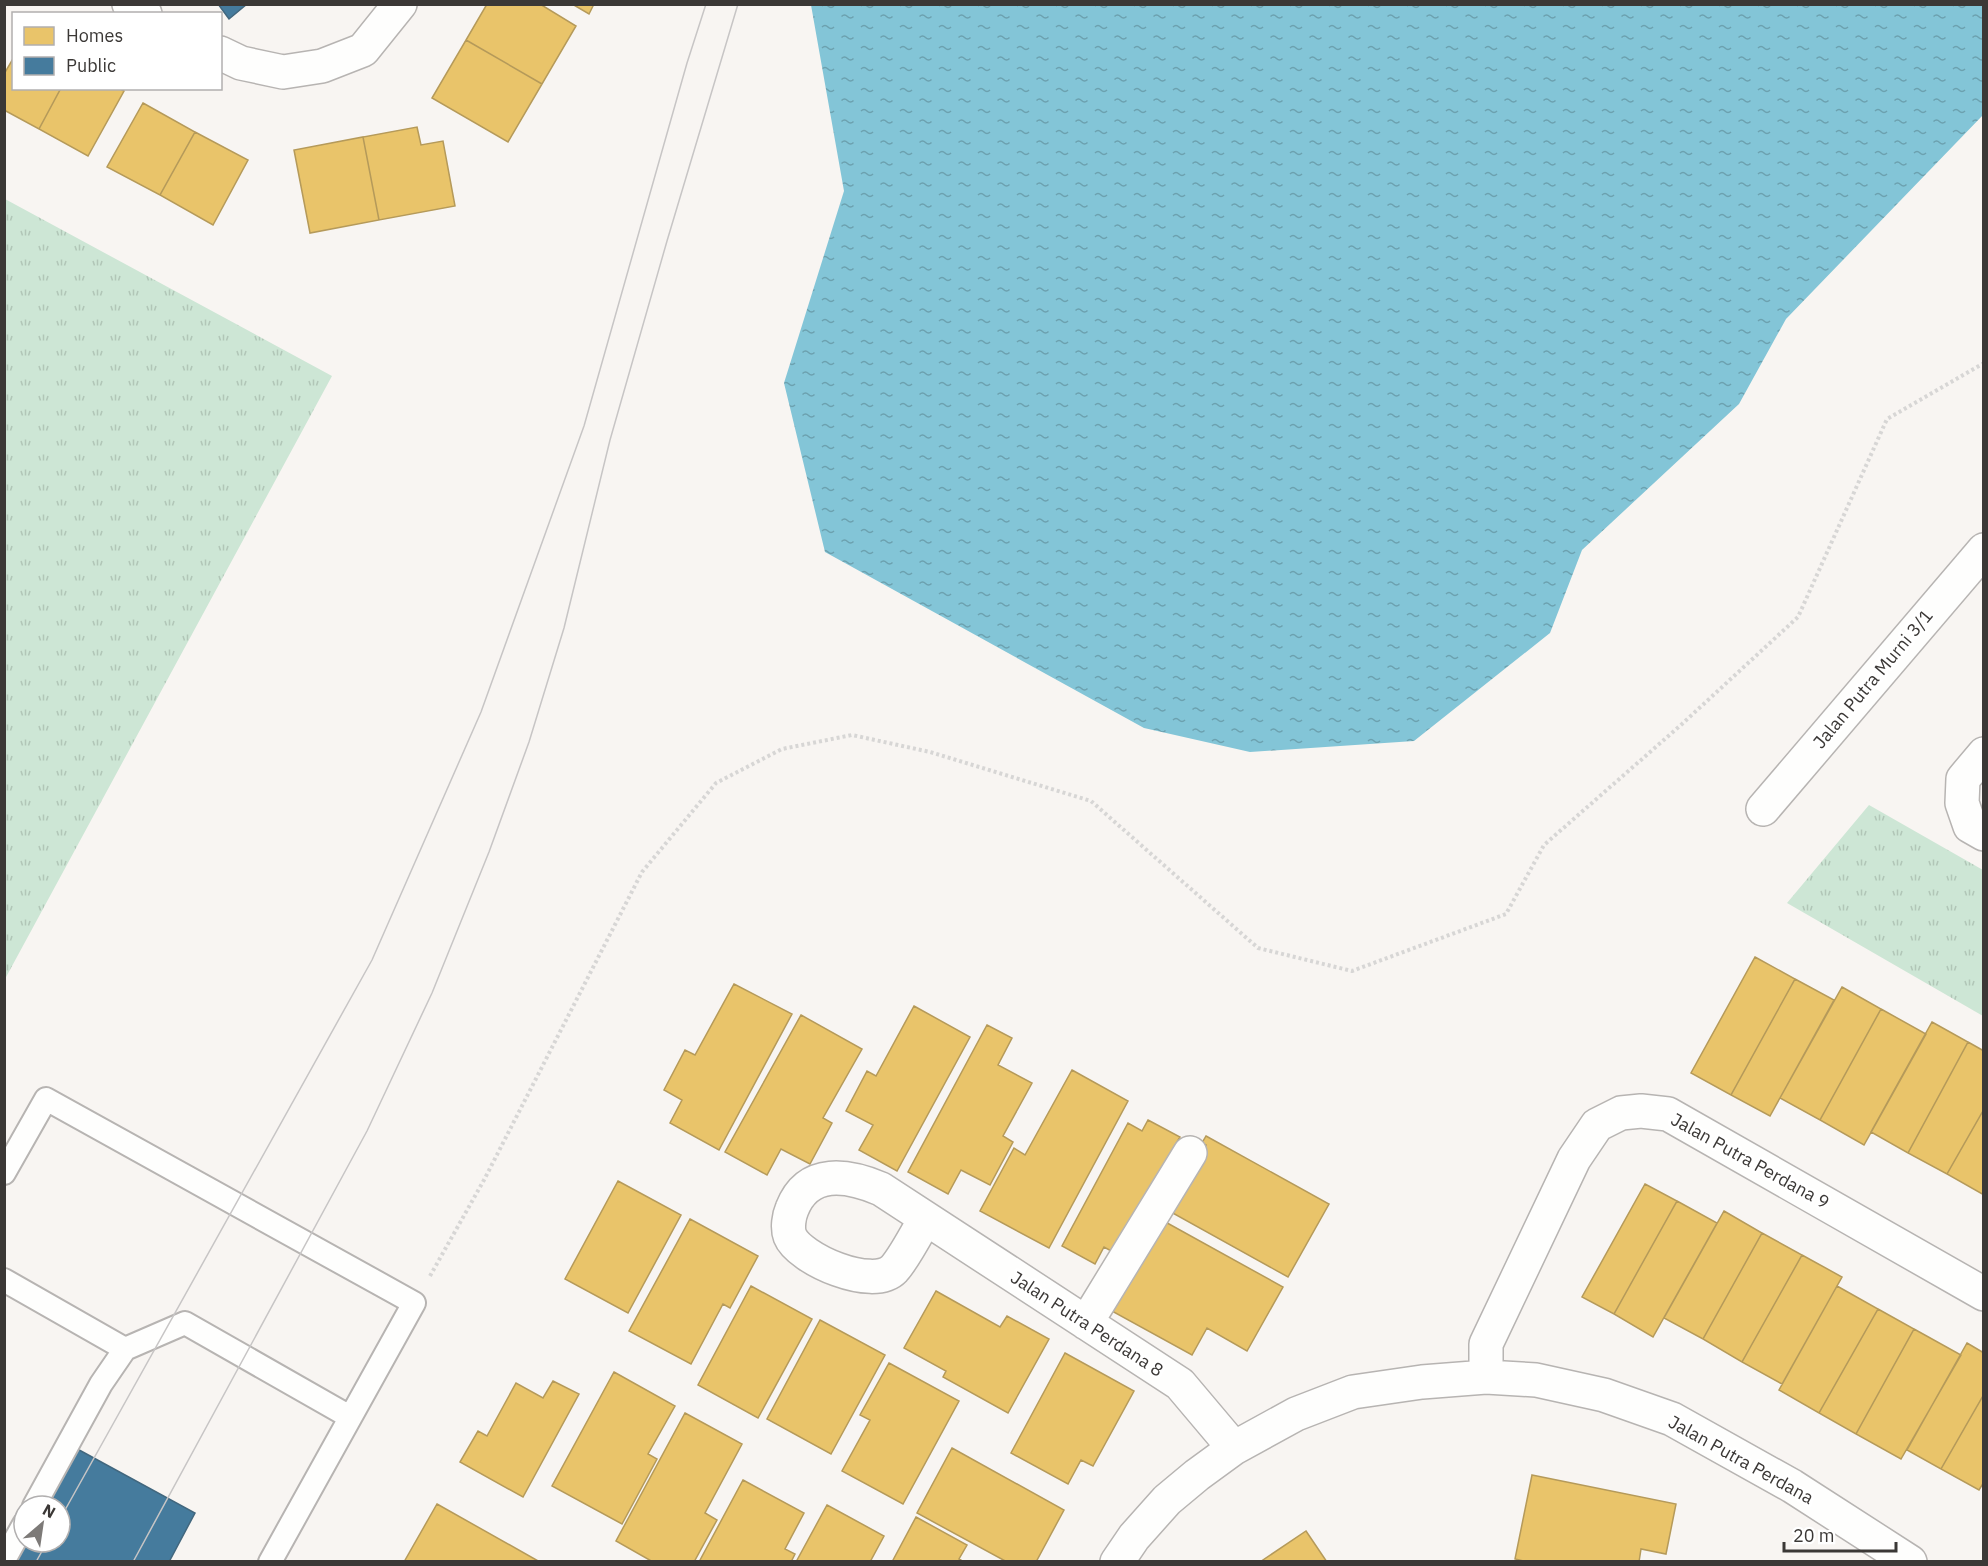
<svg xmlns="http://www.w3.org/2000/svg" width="1988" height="1566" font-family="'IBM Plex Sans',sans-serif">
<defs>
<pattern id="grass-tufts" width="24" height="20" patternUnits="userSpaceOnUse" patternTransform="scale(1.5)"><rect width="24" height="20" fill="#cde6d5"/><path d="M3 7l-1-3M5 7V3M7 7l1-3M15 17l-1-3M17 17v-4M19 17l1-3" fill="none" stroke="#b1c6b7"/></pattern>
<pattern id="water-ripples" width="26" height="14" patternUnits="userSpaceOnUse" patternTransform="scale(1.5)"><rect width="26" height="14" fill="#83c5d7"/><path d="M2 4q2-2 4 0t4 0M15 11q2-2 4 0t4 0" fill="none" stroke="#6ca1af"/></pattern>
</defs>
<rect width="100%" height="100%" fill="#f8f5f2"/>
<!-- grass -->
<path fill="url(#grass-tufts)" d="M5,199L332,376L5,979Z
M1869,805L1983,870V1016L1787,903Z"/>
<!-- water -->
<path fill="url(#water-ripples)" d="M811,5H1983V115L1786,319L1739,404L1582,550L1550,633L1414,741L1250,752L1144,728L825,552L784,383L844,191Z"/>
<!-- homes -->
<path fill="#e9c46a" stroke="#b59a5a" stroke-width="1.5" d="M487,4H540L576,26L542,84L466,40Z
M572,4H594L589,14Z
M466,40L542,84L508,142L432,98Z
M14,57V88H61L39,129L4,110V74Z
M61,88H118L124,91L88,156L39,129Z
M143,103L195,132L160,195L107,167Z
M417,127L421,145L443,141L455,206L379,220L363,137Z
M195,132L248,160L213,225L160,195Z
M363,137L379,220L310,233L294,150Z
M1755,957L1795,979L1731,1095L1691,1073Z
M1795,979L1834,1000L1770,1116L1731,1095Z
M734,984L792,1014L719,1150L670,1123L682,1100L664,1090L685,1050L695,1055Z
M1842,987L1881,1009L1820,1120L1780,1098Z
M914,1006L970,1037L897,1171L859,1150L873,1125L846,1111L867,1071L876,1076Z
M1881,1009L1926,1034L1864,1145L1820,1120Z
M801,1015L862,1049L823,1118L832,1123L810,1164L781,1149L767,1175L725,1152Z
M1932,1022L1968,1042L1908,1153L1871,1132Z
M987,1025L1012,1038L998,1065L1032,1083L1003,1136L1013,1142L990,1185L961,1170L948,1194L908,1172Z
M1968,1042L1984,1051V1109L1947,1174L1908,1153Z
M1072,1070L1128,1101L1049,1248L980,1211L1014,1148L1025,1155Z
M1984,1109V1195L1947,1174Z
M1148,1120L1180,1137L1168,1157L1124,1258L1104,1247L1095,1264L1062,1246L1128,1123L1142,1131Z
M1206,1136L1329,1204L1288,1277L1169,1211L1206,1145L1202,1143Z
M618,1181L681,1215L628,1313L565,1279Z
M1645,1184L1677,1201L1614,1314L1582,1297Z
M1677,1201L1717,1223L1653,1337L1614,1314Z
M1724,1211L1762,1233L1703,1339L1664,1318Z
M690,1219L758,1256L730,1308L723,1304L691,1364L629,1331Z
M1160,1219L1283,1287L1247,1351L1207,1328L1192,1355L1110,1310Z
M1762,1233L1802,1255L1742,1362L1703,1339Z
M1802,1255L1842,1277L1782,1384L1742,1362Z
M751,1286L812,1319L758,1418L698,1385Z
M1837,1286L1878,1309L1819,1413L1779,1390Z
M936,1291L1000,1327L1007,1316L1049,1339L1008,1413L943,1377L946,1371L904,1348Z
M1878,1309L1914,1329L1856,1434L1819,1413Z
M820,1320L885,1355L831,1454L767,1419Z
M1914,1329L1961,1355L1901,1459L1856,1434Z
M1967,1343L1984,1353V1394L1941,1469L1907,1450Z
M1065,1353L1134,1391L1093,1466L1081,1460L1068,1484L1011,1453Z
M889,1363L959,1401L903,1504L842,1471L870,1420L860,1415Z
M614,1372L675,1406L648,1454L657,1459L622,1524L552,1486Z
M553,1381L579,1394L523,1497L460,1462L478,1431L487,1436L516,1383L543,1398Z
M1984,1394V1482L1979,1490L1941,1469Z
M685,1413L742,1444L705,1513L717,1520L694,1562H653L616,1541Z
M952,1448L1064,1510L1036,1562H1007L917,1513Z
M1532,1475L1676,1504L1666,1554L1641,1549L1639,1562H1528L1515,1559Z
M743,1480L804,1513L785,1549L795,1554L791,1562H699Z
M437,1504L540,1562H404Z
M827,1505L884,1536L870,1562H796Z
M916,1517L967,1545L959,1559L964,1562H892Z
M1306,1531L1327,1562H1260Z"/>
<!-- public -->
<path fill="#457b9d" stroke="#42677e" stroke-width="1.5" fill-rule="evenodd" d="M218,4H247L229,19Z
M59,1439L195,1513L169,1562H4V1539ZM24,1506H60V1542H24Z"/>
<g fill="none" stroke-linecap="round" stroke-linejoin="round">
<!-- service casing -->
<g stroke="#b7b4b2" stroke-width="26">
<path id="service" d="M4,1173L46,1099L414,1303L270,1562
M4,1280L125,1349L185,1323L350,1417
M34,1506L101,1384L125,1349
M4,1560L24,1524"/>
</g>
<!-- minor casing -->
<g stroke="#b7b4b2" stroke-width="36">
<path id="minor" d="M129,4L145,14
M220,53L241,63L283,72L322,66L363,50L400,4
M1984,754L1963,779L1962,803L1970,826L1984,834
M925,1219C917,1233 904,1258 894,1269C873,1291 799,1259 790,1236C787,1228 789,1216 792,1209C808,1168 848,1175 881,1189L1180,1384L1234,1448
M1086,1323L1190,1153
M1486,1377V1344L1574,1159L1597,1125L1621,1113L1641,1111L1668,1114L1984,1294
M1117,1562L1134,1537L1167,1500L1197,1475L1234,1448L1296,1414L1353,1392L1422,1382L1486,1377L1536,1380L1604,1395L1672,1419L1792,1486L1910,1562"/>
</g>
<!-- tertiary casing -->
<g stroke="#b7b4b2" stroke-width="36">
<path id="tertiary" d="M1763,809L1984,550"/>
</g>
<!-- path -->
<path stroke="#d7d6d5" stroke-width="4" stroke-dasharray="3 3" stroke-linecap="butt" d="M430,1276L484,1180L642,872L716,783L782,749L852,735L930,752L1091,801L1258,948L1352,971L1506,914L1544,845L1682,724L1798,617L1887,419L1984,363"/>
<!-- service -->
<use href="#service" stroke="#fefefd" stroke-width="22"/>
<!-- minor -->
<use href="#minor" stroke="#fefefd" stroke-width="33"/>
<!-- tertiary -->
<use href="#tertiary" stroke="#fefefd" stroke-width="33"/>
<!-- tram -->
<path stroke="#c7c5c5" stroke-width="1.5" d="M60,1519L372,960L481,712L584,426L687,63L706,4
M36,1562L47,1542
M133,1562L367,1131L432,993L489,852L529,742L564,628L610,440L667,241L738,4"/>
</g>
<g text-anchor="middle" stroke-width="6" stroke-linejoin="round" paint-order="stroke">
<!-- street labels -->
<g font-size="18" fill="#3b3836" stroke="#fff">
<text transform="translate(1873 679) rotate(-50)" y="6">Jalan Putra Murni 3/1</text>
<text transform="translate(1750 1161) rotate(29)" y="6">Jalan Putra Perdana 9</text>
<text transform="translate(1087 1324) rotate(33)" y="6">Jalan Putra Perdana 8</text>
<text transform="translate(1741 1460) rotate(29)" y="6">Jalan Putra Perdana</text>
</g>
</g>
<!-- border -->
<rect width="1988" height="1566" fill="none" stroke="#3b3836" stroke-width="12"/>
<!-- legend -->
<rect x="12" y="12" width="210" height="78" fill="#ffffff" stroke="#b1afaf" stroke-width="1.5"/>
<rect x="24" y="27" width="30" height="18" fill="#e9c46a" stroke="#b1afaf" stroke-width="1.5"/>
<text x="66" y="42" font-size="18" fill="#3b3836">Homes</text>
<rect x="24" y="57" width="30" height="18" fill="#457b9d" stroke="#b1afaf" stroke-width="1.5"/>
<text x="66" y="72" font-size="18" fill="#3b3836">Public</text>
<!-- north arrow -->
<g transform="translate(42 1524) rotate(29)"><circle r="28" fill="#ffffff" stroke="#b1afaf" stroke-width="1.5"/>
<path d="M0-4.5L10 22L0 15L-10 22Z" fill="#7d7a78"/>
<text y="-9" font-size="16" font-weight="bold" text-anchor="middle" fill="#3b3836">N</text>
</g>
<!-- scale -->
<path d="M1784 1542v9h112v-9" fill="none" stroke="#3b3836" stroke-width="3"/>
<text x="1793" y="1542" font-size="18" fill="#3b3836" stroke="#ffffff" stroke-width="4.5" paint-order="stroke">20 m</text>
</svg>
